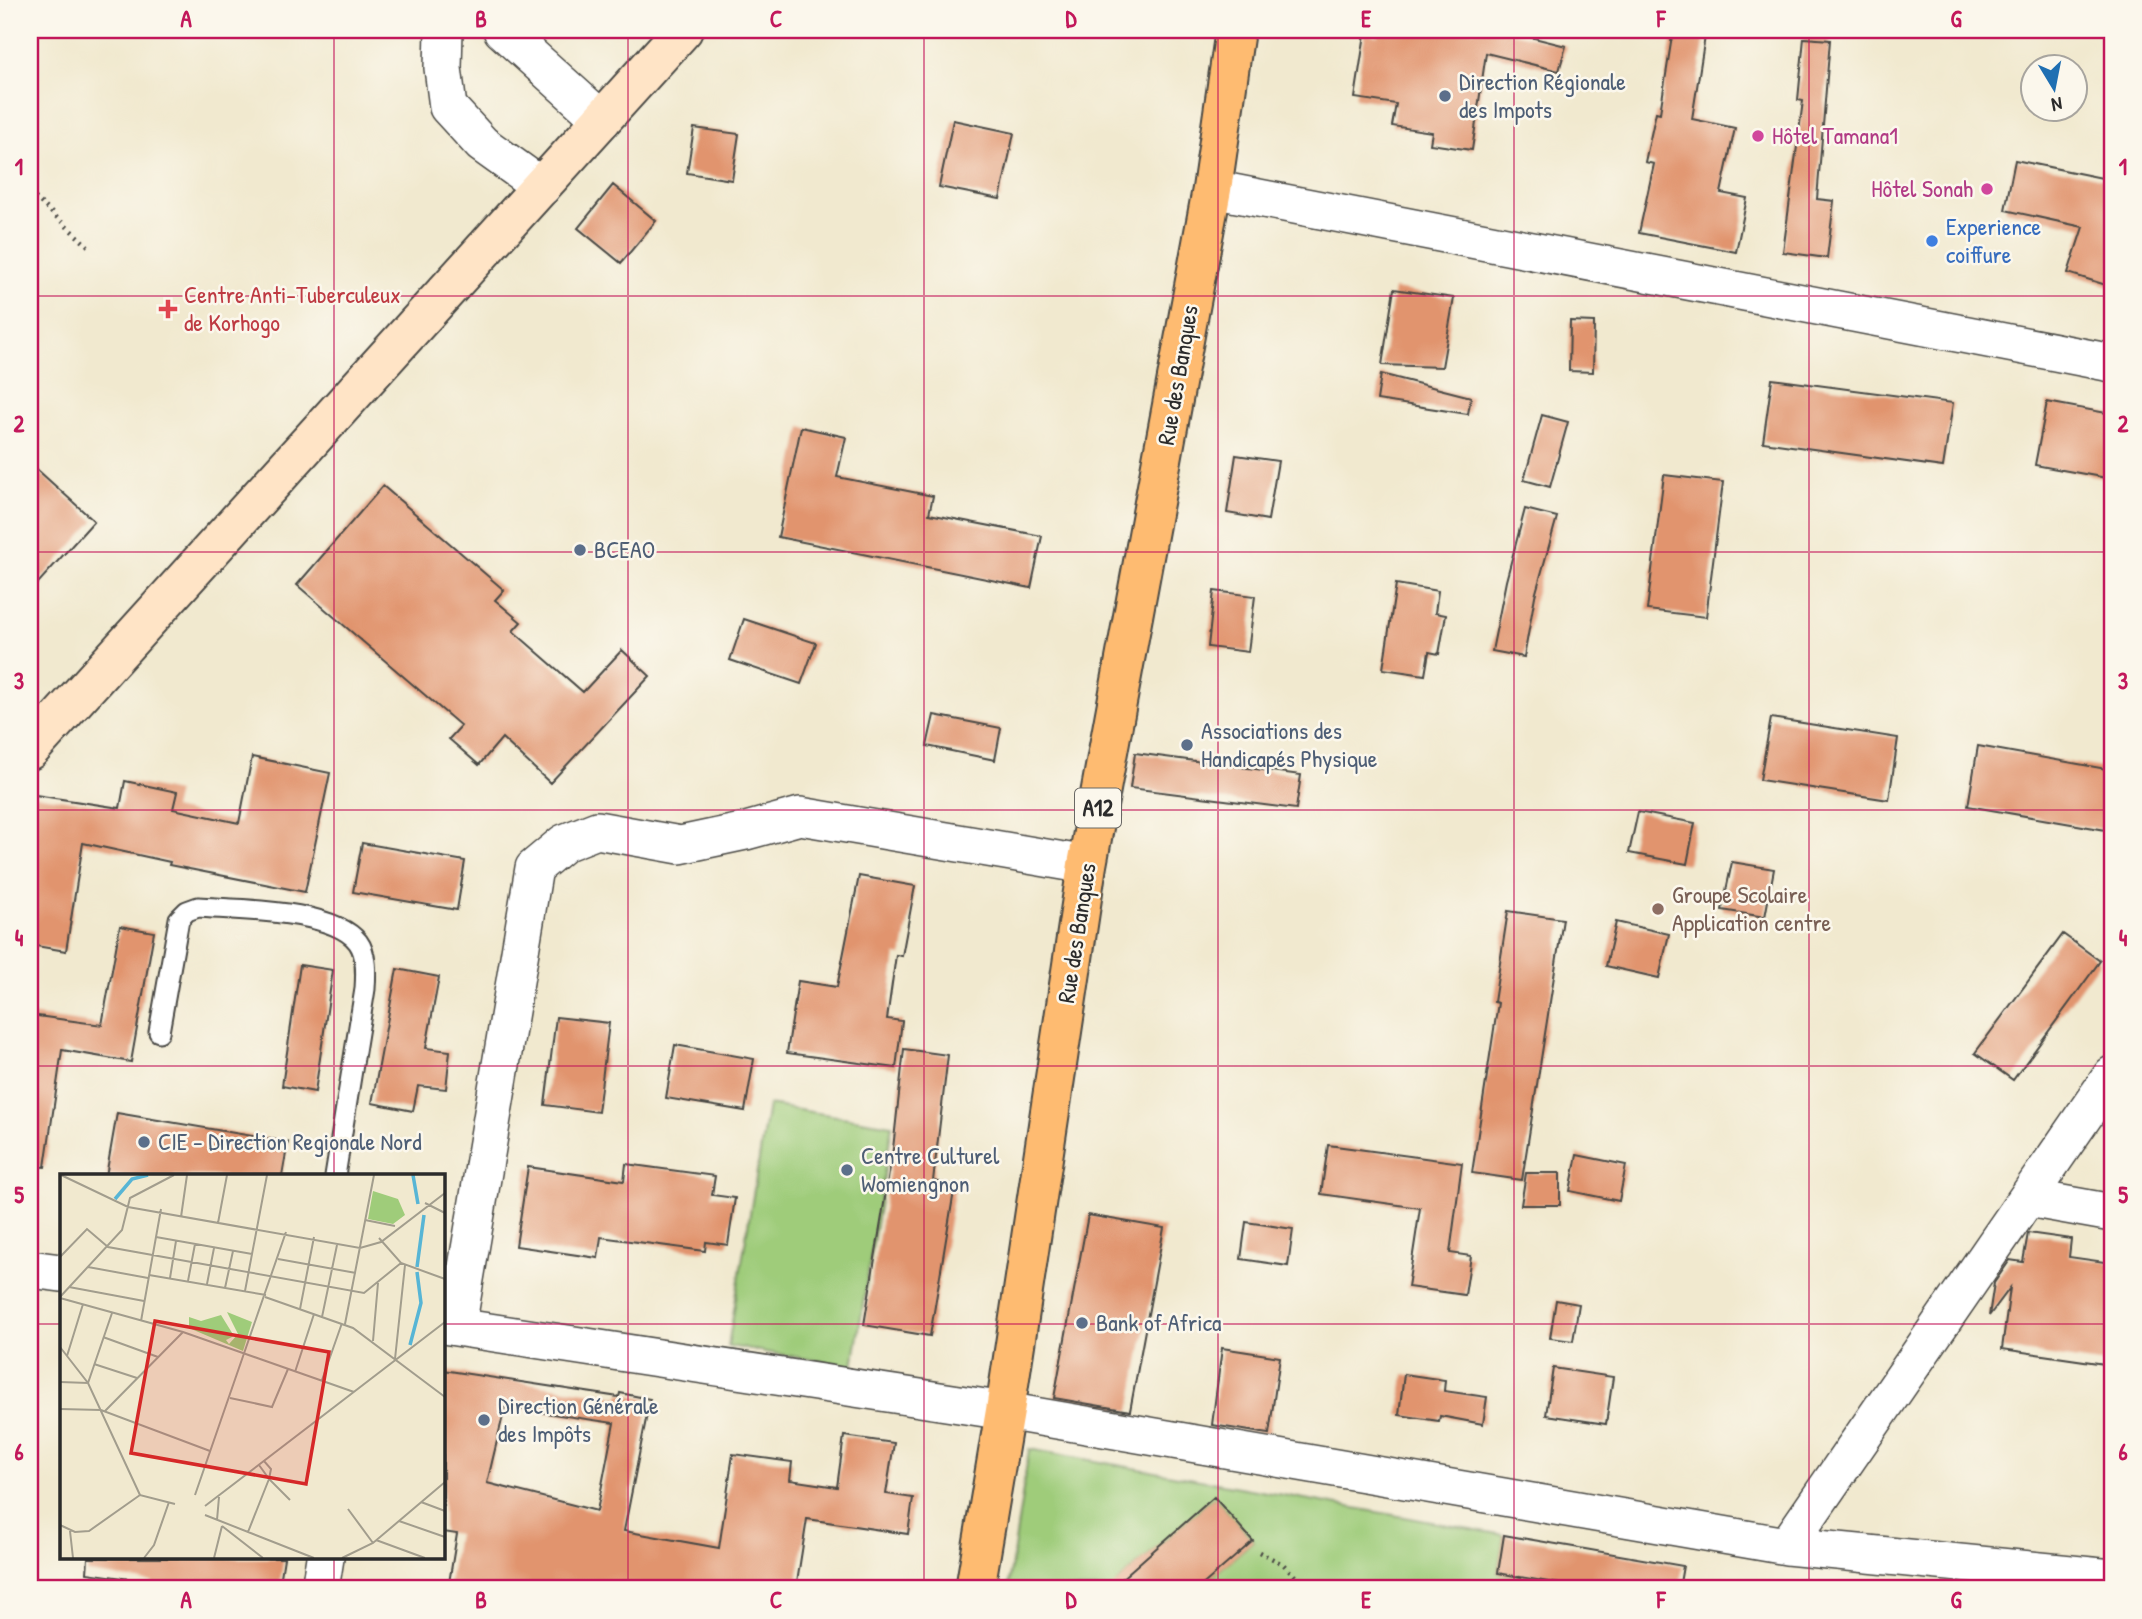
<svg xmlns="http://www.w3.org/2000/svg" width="2142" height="1619" font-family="'Patrick Hand',sans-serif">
<rect width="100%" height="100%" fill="#fbf7ec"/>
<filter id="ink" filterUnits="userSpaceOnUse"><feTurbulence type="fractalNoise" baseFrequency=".0143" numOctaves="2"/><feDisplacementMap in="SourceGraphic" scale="14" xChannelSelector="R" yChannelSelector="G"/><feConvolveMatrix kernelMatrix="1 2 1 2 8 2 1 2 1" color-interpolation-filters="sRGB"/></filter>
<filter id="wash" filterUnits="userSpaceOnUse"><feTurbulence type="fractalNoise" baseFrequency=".00686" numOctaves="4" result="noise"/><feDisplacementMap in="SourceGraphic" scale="28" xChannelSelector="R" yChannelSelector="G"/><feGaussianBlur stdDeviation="1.57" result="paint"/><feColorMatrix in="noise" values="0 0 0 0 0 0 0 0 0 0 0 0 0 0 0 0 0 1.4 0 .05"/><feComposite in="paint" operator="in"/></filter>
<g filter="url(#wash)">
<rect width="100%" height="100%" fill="#f1e9cf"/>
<!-- green -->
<path fill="#9fcc7a" stroke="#657c52" stroke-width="2" d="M768,1105L892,1125L853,1366L728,1346Z
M1029,1449L1504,1535L1498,1573L1588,1589H1198L1253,1541L1214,1497L1117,1583L1121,1589H1008Z"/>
<g id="blocks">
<!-- building -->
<path fill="#e1946e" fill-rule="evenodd" d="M1378,30H1502L1566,46L1559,71L1486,53L1472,150L1430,144L1432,132L1392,126L1396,104L1355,98L1365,34L1378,36Z
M1673,30H1706L1692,119L1735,128L1721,193L1747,198L1736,252L1639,233L1654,164L1645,162L1656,112L1660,113Z
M1804,38L1830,40L1817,199L1834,201L1827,258L1783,252L1803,101L1798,100Z
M953,120L1014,133L1000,199L939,187Z
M694,128L739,134L732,180L687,173Z
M2015,160L2112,180V287L2068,273L2083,227L2005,210Z
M613,185L656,221L621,263L578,228Z
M1394,289L1454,298L1442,367L1382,365Z
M1570,321L1594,322L1593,372L1569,371Z
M1381,374L1471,397L1468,414L1377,400Z
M1772,379L1953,403L1943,467L1763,442Z
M2047,402L2112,414V479L2035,465Z
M1542,415L1568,422L1550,487L1524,480Z
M801,427L846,437L837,477L933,496L929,514L1042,536L1031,588L778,537Z
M1236,455L1278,461L1268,520L1227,513Z
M30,463L94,521L30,592Z
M1664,475L1723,482L1706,617L1647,610Z
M383,486L504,590L495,600L521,622L513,631L583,692L622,650L650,676L550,783L502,738L479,765L449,739L461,726L297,585Z
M1525,509L1557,517L1535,596L1524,657L1492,651L1506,581Z
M1396,584L1438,591L1435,613L1446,615L1439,654L1429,652L1425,675L1383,669Z
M1214,591L1255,596L1248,652L1208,647Z
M744,619L816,643L801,684L730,660Z
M934,715L1001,728L995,760L927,746Z
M1771,718L1898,738L1889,800L1760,780Z
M1978,746L2112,770V792L2106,830L1968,806Z
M1135,753L1301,775L1296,809L1130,788Z
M252,757L330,773L305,892L169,865L170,862L83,843L66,951L30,945V828L35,795L120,808L125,781L177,792L173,809L239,823Z
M1638,812L1695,823L1687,864L1629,853Z
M362,843L465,861L457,910L353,892Z
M1732,862L1774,869L1765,917L1722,910Z
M859,876L915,886L902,956L896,955L887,1019L902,1021L896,1068L787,1053L798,981L837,987Z
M1508,911L1563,919L1522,1180L1472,1173L1498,1003L1494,1002Z
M1616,922L1669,934L1659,978L1606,966Z
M120,926L154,932L131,1062L62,1050L45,1167L30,1166V1015L102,1025Z
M2063,934L2100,961L2013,1080L1975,1053Z
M300,965L333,970L315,1092L282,1086Z
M397,969L439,977L426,1048L450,1051L446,1089L418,1086L413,1111L372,1103Z
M556,1017L609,1023L598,1112L545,1105Z
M675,1045L754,1059L745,1111L666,1098Z
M904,1049L948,1055L933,1181L955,1185L930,1336L864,1325L893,1149Z
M117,1113L288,1142L282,1176H106Z
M1328,1145L1462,1163L1450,1253L1471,1256L1465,1295L1408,1287L1420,1208L1321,1194Z
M1577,1155L1626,1165L1619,1201L1570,1191Z
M626,1164L715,1176L712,1195L735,1198L728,1245L706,1242L705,1251L601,1237L598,1258L516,1246L528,1167L624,1181Z
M1526,1173H1560V1205H1521Z
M1088,1215L1164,1228L1130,1411L1054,1398Z
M1246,1222L1293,1229L1288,1266L1241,1259Z
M2028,1233L2071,1239L2069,1257L2112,1263V1365L2002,1349L2010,1288L1989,1316L1994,1283L2010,1260L2023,1262Z
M1556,1300L1579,1304L1573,1341L1550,1338Z
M1222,1348L1280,1357L1269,1434L1212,1425Z
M1553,1368L1613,1377L1606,1424L1546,1415Z
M443,1370L619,1397L620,1393L650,1399L624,1531L719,1548L733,1454L792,1462L790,1480L837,1487L844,1436L894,1443L886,1494L913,1498L908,1534L807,1519L796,1589H448L457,1534L443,1532ZM505,1407L614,1423L597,1511L487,1483Z
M1404,1374L1445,1380L1444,1391L1487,1397L1483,1424L1440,1416L1439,1421L1399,1415Z
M1214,1497L1253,1541L1198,1589H1110Z
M1504,1535L1683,1566L1679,1589H1588L1498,1573Z
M88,1558H284L279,1589H151L152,1582L87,1573Z"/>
</g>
</g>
<g filter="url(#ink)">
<use href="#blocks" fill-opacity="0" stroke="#494844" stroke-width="2"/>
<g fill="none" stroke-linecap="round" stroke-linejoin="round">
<!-- lane casing -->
<g stroke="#494844" stroke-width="23">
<path id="lane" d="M159,1032L179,919L187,911L198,907C237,910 333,909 358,942C367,954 366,974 365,989L335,1176"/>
</g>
<!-- street casing -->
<g stroke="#494844" stroke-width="40">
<path id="street" d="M444,30L443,68L448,107L482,144L542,187
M502,30L602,120
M1212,189L2112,363
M2028,1198L2112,1213
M30,1269L61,1273
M443,1325L1005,1411L1787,1546L2112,1578
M457,1327L534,868L564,843L597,830L680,845L746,831L800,816L1087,865
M1787,1546L2112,1075
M320,1589L325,1558"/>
</g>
<!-- secondary casing -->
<g stroke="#494844" stroke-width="42">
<path id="secondary" d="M30,750L683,30"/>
</g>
<!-- primary casing -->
<g stroke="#494844" stroke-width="42">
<path id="primary" d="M975,1589L1005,1411L1087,865L1212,189L1235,30"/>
</g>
<!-- path -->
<path stroke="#494844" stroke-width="4.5" stroke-dasharray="2 5" stroke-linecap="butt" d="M30,193L88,246
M1259,1552L1283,1564L1308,1589"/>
<!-- lane -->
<use href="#lane" stroke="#fff" stroke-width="19"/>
<!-- street -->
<use href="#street" stroke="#fff" stroke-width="37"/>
<!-- secondary -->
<use href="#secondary" stroke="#ffe4c6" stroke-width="38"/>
<!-- primary -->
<use href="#primary" stroke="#febb71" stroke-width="38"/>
</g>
</g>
<!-- grid -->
<path fill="none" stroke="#c2185b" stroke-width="2" stroke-opacity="0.55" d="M334,30V1176M628,30V1589M924,30V1589M1218,30V1589M1514,30V1589M1809,30V1589M30,296H2112M30,552H2112M30,810H2112M30,1066H2112M30,1324H61M443,1324H2112M334,1558V1589"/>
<!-- markers -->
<g fill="#5c6f8a" stroke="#fbf7ec" stroke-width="2.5">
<circle cx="1445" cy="96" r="7"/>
<circle cx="580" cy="550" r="7"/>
<circle cx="1187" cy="745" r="7"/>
<circle cx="144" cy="1142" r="7"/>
<circle cx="847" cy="1170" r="7"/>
<circle cx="1082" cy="1323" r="7"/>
<circle cx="484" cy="1420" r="7"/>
</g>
<g fill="#d1479c" stroke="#fbf7ec" stroke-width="2.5">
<circle cx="1758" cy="136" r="7"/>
<circle cx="1987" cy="189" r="7"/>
</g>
<circle fill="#3f7fe0" stroke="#fbf7ec" stroke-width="2.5" cx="1932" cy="241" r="7"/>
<path fill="#e0444e" stroke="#fbf7ec" stroke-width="2.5" d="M164.5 298.5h7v7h7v7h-7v7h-7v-7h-7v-7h7z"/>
<circle fill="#8d6e63" stroke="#fbf7ec" stroke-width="2.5" cx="1658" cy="909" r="7"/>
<g text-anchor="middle" stroke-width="5" stroke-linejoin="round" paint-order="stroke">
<!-- shield labels -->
<rect fill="#fbf7ec" stroke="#696865" stroke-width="2" x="1075" y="788.5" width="46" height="39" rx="5"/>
<g font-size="23" font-weight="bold" fill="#2b2b2b">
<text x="1098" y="816">A12</text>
</g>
<!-- service labels -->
<g font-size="24" fill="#4e5e75" stroke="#fbf7ec" text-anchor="start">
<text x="1459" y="90">Direction Régionale<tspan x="1459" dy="28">des Impots</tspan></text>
<text x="594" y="558">BCEAO</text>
<text x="1201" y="739">Associations des<tspan x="1201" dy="28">Handicapés Physique</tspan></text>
<text x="158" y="1150">CIE - Direction Regionale Nord</text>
<text x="861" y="1164">Centre Culturel<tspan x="861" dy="28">Womiengnon</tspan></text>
<text x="1096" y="1331">Bank of Africa</text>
<text x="498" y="1414">Direction Générale<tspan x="498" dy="28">des Impôts</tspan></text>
</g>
<!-- hotel labels -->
<g font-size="24" fill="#b23c85" stroke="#fbf7ec" text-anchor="start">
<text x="1772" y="144">Hôtel Tamana1</text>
<text x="1973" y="197" text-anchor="end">Hôtel Sonah</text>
</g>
<!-- shop labels -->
<g font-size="24" fill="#366cbe" stroke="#fbf7ec" text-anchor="start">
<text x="1946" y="235">Experience<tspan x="1946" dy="28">coiffure</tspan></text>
</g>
<!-- health labels -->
<g font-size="24" fill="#be3a42" stroke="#fbf7ec" text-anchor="start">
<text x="184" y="303">Centre Anti-Tuberculeux<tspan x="184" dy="28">de Korhogo</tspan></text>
</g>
<!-- street labels -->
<g font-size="24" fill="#2b2b2b" stroke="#fbf7ec">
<text transform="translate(1178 375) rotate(-80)" y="8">Rue des Banques</text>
<text transform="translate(1077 933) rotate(-81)" y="8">Rue des Banques</text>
</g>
<!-- education labels -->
<g font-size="24" fill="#785e54" stroke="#fbf7ec" text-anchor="start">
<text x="1672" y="903">Groupe Scolaire<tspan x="1672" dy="28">Application centre</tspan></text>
</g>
</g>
<!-- overview -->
<g transform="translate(60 1174)">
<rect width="385" height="385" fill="#f1e9cf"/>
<path d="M313,17L338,25L345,41L333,50L308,45ZM167,138L192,148L183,177L129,154V143L141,147L161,141L174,162L166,166L169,170L178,160Z" fill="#9fcc7a"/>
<path fill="none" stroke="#57b5d5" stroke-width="3.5" d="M353,1L358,30M55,25L72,5L88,1M357,93L364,41M350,171L361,129L357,98"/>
<path fill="none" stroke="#a29d8d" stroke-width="2" d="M1,1L68,33L300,74L321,68L385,19M365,29L385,39M121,43L127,1M305,46L335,52M158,49L167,1M96,63L192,80M319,64L341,89L385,105M0,83L27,55L48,73L304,119L341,89M218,85L296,99M28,93L88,104M89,101L206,121M110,104L116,67M128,107L135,70M147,110L154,74M9,113L84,127M165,114L173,77M185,117L207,1M0,123L62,56L70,24L114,1M205,123L293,154L385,223M0,124L123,158L294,218M240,135L254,63M262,143L277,71M81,147L101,35M285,150L314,1M43,163L98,183M313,167L318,109M0,173L28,209L80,321M7,182L23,130M335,185L345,91M34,190L77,204M235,198L254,140M262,206L282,149M0,208L28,209L52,139M170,224L212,233L228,195M0,235L41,236L150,277M45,237L123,158M204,287L211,295L209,305L230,326M135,321L226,58M361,328L385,337M145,332L385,148M288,335L313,369M145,341L254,384M157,346L159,323M339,347L385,363M0,351L15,358L29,357L80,321L115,330M162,352L203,384M10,357L13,384M188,358L209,305L199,291M316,366L365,384M84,384L94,371L109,328M154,384L162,352M282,384L313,369L385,308"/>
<path fill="#d62828" fill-opacity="0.15" stroke="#d62828" stroke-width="3.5" d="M95,147L269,178L246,310L71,279Z"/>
<rect width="385" height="385" fill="none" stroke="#2b2b2b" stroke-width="3.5"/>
</g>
<!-- margin -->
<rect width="2142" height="1619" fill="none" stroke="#fbf7ec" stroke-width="77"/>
<!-- north arrow -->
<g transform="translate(2054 88) rotate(170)"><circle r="33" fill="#fbf7ec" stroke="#a8a59f" stroke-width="2"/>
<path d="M0-5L12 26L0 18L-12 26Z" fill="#1f6fb2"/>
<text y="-10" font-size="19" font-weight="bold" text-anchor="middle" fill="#2b2b2b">N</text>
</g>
<rect x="38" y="38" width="2066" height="1542" fill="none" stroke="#c2185b" stroke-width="2.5"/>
<g font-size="23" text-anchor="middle" font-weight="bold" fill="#c2185b">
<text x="186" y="27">A</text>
<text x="481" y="27">B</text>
<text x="776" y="27">C</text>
<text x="1071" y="27">D</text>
<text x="1366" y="27">E</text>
<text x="1661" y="27">F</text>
<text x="1956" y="27">G</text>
<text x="19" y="175">1</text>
<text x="2123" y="175">1</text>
<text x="19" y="432">2</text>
<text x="2123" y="432">2</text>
<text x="19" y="689">3</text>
<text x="2123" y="689">3</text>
<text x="19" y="946">4</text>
<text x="2123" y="946">4</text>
<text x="19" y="1203">5</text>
<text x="2123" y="1203">5</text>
<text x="19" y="1460">6</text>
<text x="2123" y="1460">6</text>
<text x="186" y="1608">A</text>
<text x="481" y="1608">B</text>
<text x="776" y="1608">C</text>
<text x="1071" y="1608">D</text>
<text x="1366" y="1608">E</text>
<text x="1661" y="1608">F</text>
<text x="1956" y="1608">G</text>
</g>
</svg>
